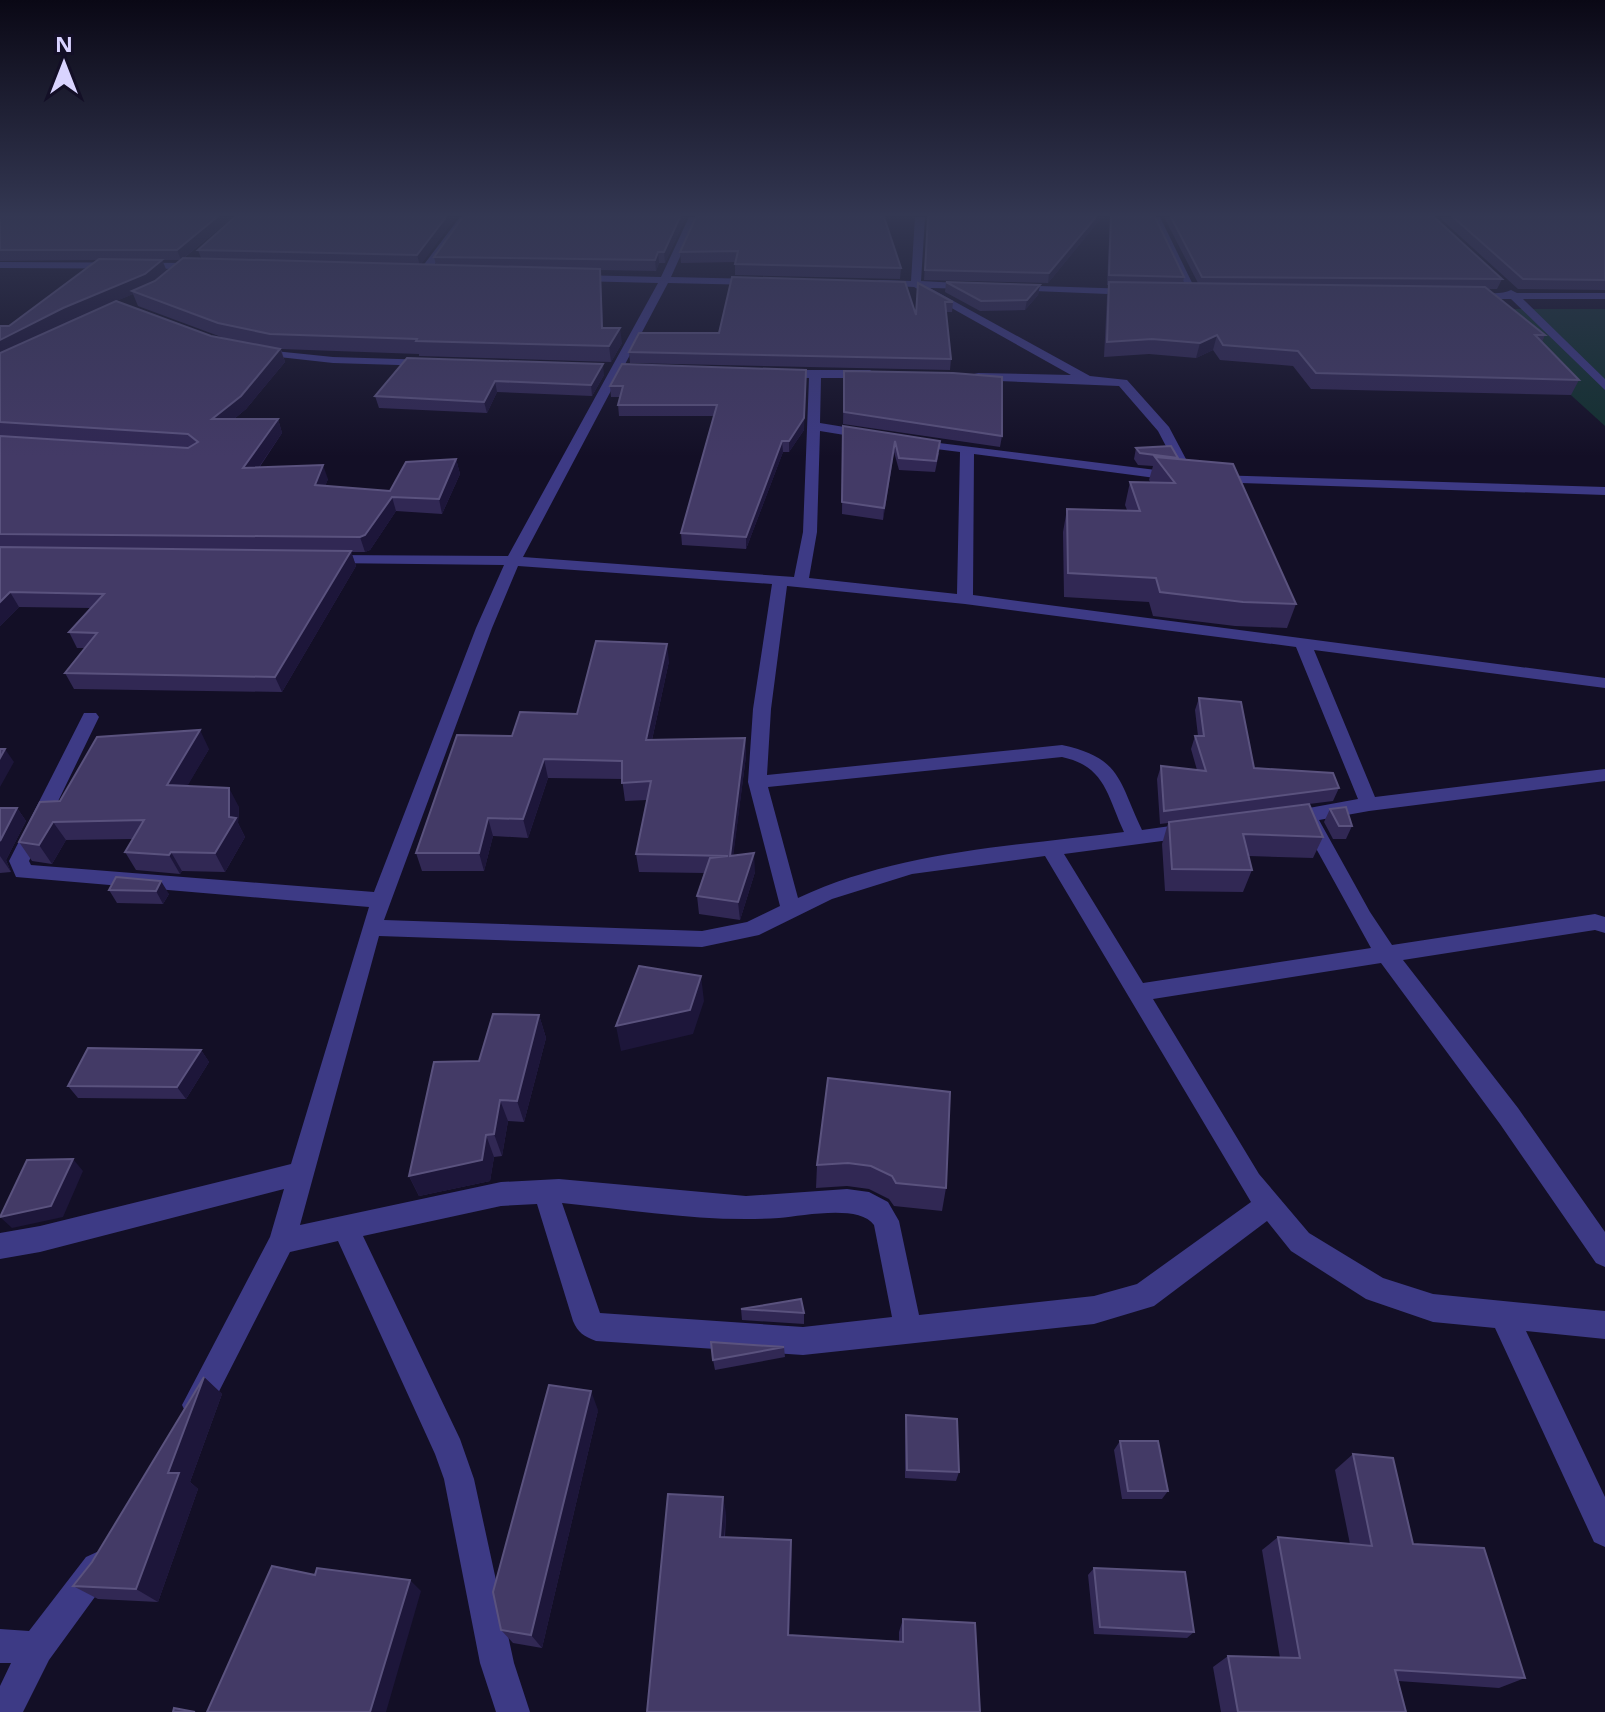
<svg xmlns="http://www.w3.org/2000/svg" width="1605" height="1712" font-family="'Open Sans',sans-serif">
<rect width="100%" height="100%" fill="#130f26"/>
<!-- green -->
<path fill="#12302f" d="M1476,309H1605V426Z"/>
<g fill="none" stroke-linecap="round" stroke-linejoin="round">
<!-- minor -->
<path fill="#3d3a85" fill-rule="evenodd" d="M460,217H469L427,275H419V271Z
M689,217H698L671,277L756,279L761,282L756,285L668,283L523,557L794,577L803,532L809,378L774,377V371L778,370H870L876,374L870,378H821L820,423L869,431L875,435L869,439L820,431L817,532L809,578L957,594L960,452L912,446L906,442L907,439L1180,473L1158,431L1119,386L974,380V374L978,373L1071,375L914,287L876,285V281L880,280L911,281L915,217H925L921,281L976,284L977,286L972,289L930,288L1090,376L1127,380L1169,427L1196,478L1189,482L1178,481L974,454L973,595L1605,678V688L1314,650L1375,797L1605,769V781L1369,811L1319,820L1370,912L1392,945L1595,914L1605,917V933L1595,930L1403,960L1518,1108L1605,1232V1267L1596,1263L1500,1124L1381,963L1153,999L1259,1174L1309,1233L1383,1278L1433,1294L1605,1311V1339L1526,1331L1605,1497V1547L1594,1542L1495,1328L1433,1322L1366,1299L1291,1251L1267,1221L1154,1306L1094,1324L803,1355L596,1341C584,1336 578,1333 573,1321L537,1204L501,1206L363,1236L460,1439L474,1479L514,1663L530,1712H496L480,1663L444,1479L435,1454L338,1241L290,1252L207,1415L197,1420L187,1415L182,1405L270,1237L284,1189L40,1252L0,1259V1233L40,1226L291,1164L369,907L16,877L9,861L84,713H96L99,717L29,861L31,865L374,892L476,628L504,565L328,563L321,559L328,555L508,556L658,283L576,281L571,278L576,275L661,277ZM518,566L772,584L753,709L748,782L780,906L747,922L702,931L384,920L492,628ZM787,586L965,604L1296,647L1358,799L1287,812L1277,819L1287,826L1302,823L1371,948L1143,983L1064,854L1192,837L1202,830L1192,823L1142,830C1118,779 1121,758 1062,745L767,775L771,709ZM1062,757C1105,766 1107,795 1124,832C1015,846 899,851 798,898L768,787ZM1045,856L1251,1202L1137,1284L1094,1296L919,1315L899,1221L888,1202L869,1192L847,1189L746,1196L559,1179L501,1182L300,1225L379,936L702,947L759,935L832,899L912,874ZM562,1203C634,1210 708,1223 779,1218C803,1216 859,1204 874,1225L892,1317L803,1327L600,1313Z
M1151,217H1160L1198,295L1189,293Z
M0,262L200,263L205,266L200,269L0,268Z
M1012,285L1132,289L1137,292L1132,295L1008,290L1007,288Z
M1511,290L1517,293H1605V299H1523L1605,379V390L1511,299H1472L1467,296C1479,289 1498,297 1511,290Z
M255,349L333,357L431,360L437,363L431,366L333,363L251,354V350Z
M1214,475L1605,487V495L1209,482V476Z
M97,1552L108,1557L113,1568L108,1579L49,1660L23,1712H0V1686L11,1663H0V1629L29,1631L86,1557Z"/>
</g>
<!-- wall -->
<path fill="#312854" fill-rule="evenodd" d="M0,217H233L184,258H201L198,250L235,217H456L421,264L436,265L434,257L463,217H686L665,263H659L656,271L600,270L603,328L622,343L611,362L419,356V354L281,349L285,362L246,409L234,419H278L282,433L259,468L328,479L325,486L390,491L456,459L460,474L442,514L396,511L370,550L365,552H351L356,566L282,692L74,689L65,673L86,648H77L69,632L90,608L19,607L0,626V326H9L98,260L0,261ZM162,260H180L167,271ZM133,294L138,306L224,338L211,336L116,301Z
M696,217L901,268L900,279L735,275V262L681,263L680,252Z
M928,217H1102L1048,283L924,280Z
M1110,217H1155L1184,277L1183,283H1198L1164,217H1434L1502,279L1497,289H1487L1545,335L1542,342L1579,380L1571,395L1311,389L1293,366L1220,360L1213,350L1196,358L1149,354L1104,357L1107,297L1109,285H1107Z
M1439,217H1605V290L1518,289Z
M946,282L1040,285L1038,295L1025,310L980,311L945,292Z
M918,283L953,302L952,312H946L951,359L950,370L630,363L629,352L916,315Z
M407,358L604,375L592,396L497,392L487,413L379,408L375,396Z
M622,364L804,430L789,452H783L746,549L682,545L681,533L714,416H619L618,405L620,397H611L610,386Z
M844,371L1002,436L1000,447L843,424Z
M843,426L939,453L935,472L899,470L894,452L883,520L842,514Z
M1136,448L1178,458L1177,459L1296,604L1287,628L1235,626L1153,616L1149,602L1064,597L1063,532L1067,509L1127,510L1125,505L1130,482L1151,483L1149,480L1153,466L1138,465L1134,459Z
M669,661L652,740L745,738L746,756L733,855L755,872L740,920L699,914L697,896L704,873L639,872L636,854L647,800L625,801L622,779L548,778L528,838L493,836L484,871H422L416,853L512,736L577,714Z
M1199,698L1254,768L1339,788L1333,801L1309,804L1323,837L1313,858L1249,856L1252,870L1243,892L1165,891L1162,844L1168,823L1160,824L1157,779L1161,766L1197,770L1191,749L1195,736H1198L1195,710Z
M209,749L187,786L239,807L238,823L245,837L225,872L182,871L180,874L136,870L125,852L133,839L66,840L52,864L32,861L19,842L60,801Z
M0,808H17L26,821L6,860L11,872L0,873Z
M1330,809L1352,826L1346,839H1333L1324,822Z
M116,877L169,894L163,904L117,903L109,890Z
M539,1015L546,1038L524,1122L508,1121L502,1156L494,1157L490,1181L419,1196L409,1176L479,1061Z
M201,1050L209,1062L186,1099L78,1098L68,1086Z
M950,1092L946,1188L942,1211L894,1206L889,1199L869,1189L847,1186L816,1188L817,1165Z
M741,1309L804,1313V1324L742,1320Z
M784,1347L785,1357L715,1370L713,1360Z
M204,1377L222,1394L190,1482L198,1489L158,1602L98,1599L73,1586L92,1562Z
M598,1410L542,1648L513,1643L501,1630Z
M906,1415L959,1472L956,1481L905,1478V1425Z
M1120,1441L1168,1491L1162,1499H1122L1114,1450Z
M1353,1454L1413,1544L1525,1678L1499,1688L1398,1681L1406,1712H1221L1213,1667L1228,1656L1280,1658L1262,1550L1278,1537L1350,1544L1335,1470Z
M726,1513L725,1537L791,1540L789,1635L899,1641V1632L903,1619L980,1712H647Z
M1094,1568L1194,1632L1187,1638L1094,1634L1088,1575Z"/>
<!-- shaded-wall -->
<path fill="#1d163a" d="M217,217H233L181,260L177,250Z
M446,217H456L420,266L417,255Z
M680,217H686L665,263L664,252Z
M1096,217H1102L1048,283L1049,273Z
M658,252L659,263L656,271L655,260Z
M162,260L167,272L149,286L132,291L133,294L69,321L0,357V340Z
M600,269L601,283L604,343L602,328Z
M1040,285L1038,295L1025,310L1027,300Z
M620,328L622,343L611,362L609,346Z
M1217,335L1213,350L1196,358L1200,343Z
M280,349L285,362L246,409L217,433L212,419Z
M603,364L604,375L592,396L591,385Z
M495,381L497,392L487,413L484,402Z
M806,381L804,430L789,452V441Z
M278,419L282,433L248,483L243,468Z
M782,441L783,452L746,549V537Z
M895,441L894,452L883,520L884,508Z
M456,459L460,474L442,514L439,499Z
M323,465L328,479L320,500L315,485Z
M392,497L396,511L370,550L365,552L360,537Z
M351,551L356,566L282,692L275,677Z
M10,592L19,607L0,626V602Z
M667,644L669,661L648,758L646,740Z
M200,730L209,749L177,804L167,785Z
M745,738L746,756L731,874L730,856Z
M5,749L14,762L0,787V758Z
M544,759L548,778L528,838L523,819Z
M229,788L239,807L238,823L245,837L225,872L215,853L229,817Z
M17,808L26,821L6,860L11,872L0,856V841Z
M488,818L493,836L484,871L479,853Z
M53,822L66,840L52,864L39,845Z
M171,852L182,871L180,874L169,855Z
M754,853L755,872L740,920L738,902Z
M161,881L169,894L163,904L156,891Z
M701,976L704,1001L693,1034L621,1051L616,1026Z
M539,1015L546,1038L524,1122L517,1101Z
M201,1050L209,1062L186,1099L177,1087Z
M500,1100L508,1121L502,1156L494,1134Z
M486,1135L494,1157L490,1181L419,1196L409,1176Z
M73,1159L83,1171L63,1217L12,1228L0,1217Z
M204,1377L222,1394L190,1482L198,1489L158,1602L136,1589L168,1473Z
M591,1391L598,1410L542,1648L531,1635Z
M723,1497L726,1513L723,1552L720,1537Z
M791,1540L792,1555L789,1647L788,1635Z
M410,1580L421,1591L386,1712H370Z"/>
<!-- building -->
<path fill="#433a66" stroke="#5a527e" stroke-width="2" d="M0,217H217L177,250H0Z
M235,217H446L417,255L198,250Z
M463,217H680L664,252H658L655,260L434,257Z
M696,217H884L901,268L735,264L738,251L680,252Z
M928,217H1096L1049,273L925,270Z
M1111,217H1155L1184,277L1109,275Z
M1171,217H1434L1502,279L1202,277Z
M1453,217H1605V280L1523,279Z
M183,258L600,269L602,328H620L609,346L416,341L417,339L270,334L218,323L132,291L155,281Z
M99,259L162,260L145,274L63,308L0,340V326H9Z
M732,277L905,282L916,315L918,283L953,302H945L951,359L629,352L639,333H719Z
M946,282L1040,285L1027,300L981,301Z
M1109,282L1485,287L1545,335H1535L1579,380L1316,373L1298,351L1223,345L1217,335L1200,343L1152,339L1107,342Z
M116,301L211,336L280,349L241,396L212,419H278L243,468L323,465L315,485L390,491L406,462L456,459L439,499L392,497L365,535L360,537L0,534V436L188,448L198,442L188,434L0,422V353Z
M407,358L603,364L591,385L495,381L484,402L375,396Z
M622,364L806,370L804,418L789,441H782L746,537L681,533L717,405H618L623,386H610Z
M844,371L953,373L1002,377V436L844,412Z
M843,426L940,441L936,461L899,458L895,441L884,508L842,502Z
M1171,446L1178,458L1140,453L1136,448Z
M1155,457L1233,464L1296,604L1243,602L1160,592L1156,578L1068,573L1067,509L1140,511L1130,482L1175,483Z
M0,547L351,551L275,677L65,673L97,633L69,632L104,594L10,592L0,602Z
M596,641L667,644L646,740L745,738L730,856L754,853L738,902L697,896L710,858L728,856L636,854L651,781L622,783V761L544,759L523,819L488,818L479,853H416L457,735L512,736L520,712L577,714Z
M1199,698L1241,702L1254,768L1333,773L1339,788L1164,811L1161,766L1206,771L1195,736H1204Z
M200,730L167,785L229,788V817L236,818L215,853L171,852L169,855L125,852L144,820L53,822L39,845L19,842L40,802L60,801L97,737Z
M0,749H5L0,758Z
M1309,804L1323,837L1243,834L1252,870L1172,869L1169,822Z
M1346,807L1352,826H1339L1330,809Z
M0,808H17L0,841Z
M116,877L161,881L156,891L109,890Z
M639,966L701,976L690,1010L616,1026Z
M493,1014L539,1015L517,1101L500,1100L494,1134L486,1135L482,1160L409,1176L434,1062L479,1061Z
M88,1048L201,1050L177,1087L68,1086Z
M828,1078L950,1092L946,1188L896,1183L892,1176L871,1166L848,1163L817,1165Z
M73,1159L51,1206L0,1217L27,1160Z
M801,1299L804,1313L741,1309Z
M711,1342L784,1347L713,1360Z
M204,1377L168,1473H179L136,1589L73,1586L92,1562Z
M549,1385L591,1391L531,1635L501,1630L493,1592Z
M906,1415L957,1419L959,1472L907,1470Z
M1120,1441H1158L1168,1491H1128Z
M1353,1454L1393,1458L1413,1544L1484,1548L1525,1678L1395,1670L1406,1712H1238L1228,1656L1300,1658L1278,1537L1372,1546Z
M668,1494L723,1497L720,1537L791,1540L788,1635L903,1642V1619L975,1623L980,1712H647Z
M272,1566L315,1575L317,1568L410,1580L370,1712H207Z
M1094,1568L1185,1572L1194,1632L1100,1627Z
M174,1708L195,1712H173Z"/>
<!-- sky -->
<linearGradient id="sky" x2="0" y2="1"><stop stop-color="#0a0815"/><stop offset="0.47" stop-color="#333752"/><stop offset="1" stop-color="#333752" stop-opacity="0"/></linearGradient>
<rect width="1605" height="457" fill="url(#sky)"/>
<!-- north arrow -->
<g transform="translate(64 64)" stroke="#130f26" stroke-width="6" paint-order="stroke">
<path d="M0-6L14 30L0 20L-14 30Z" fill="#d9d4ff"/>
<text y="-12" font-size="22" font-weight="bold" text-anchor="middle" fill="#d9d4ff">N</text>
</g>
</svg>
